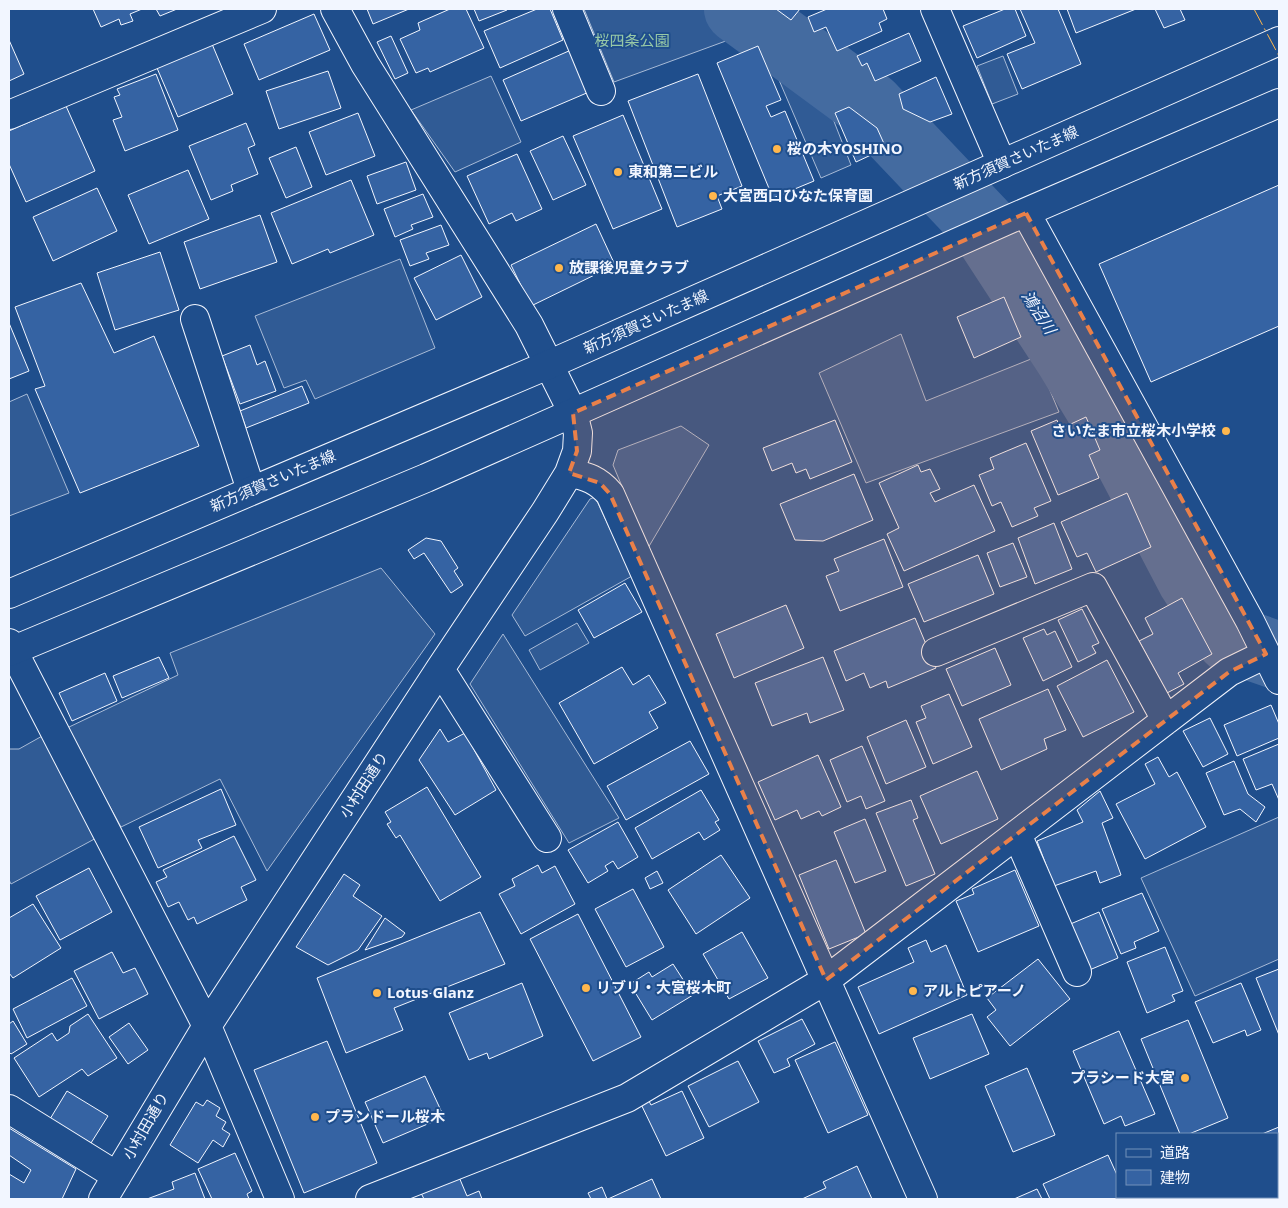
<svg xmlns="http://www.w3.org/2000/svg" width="1288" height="1208" font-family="'Noto Sans','Noto Sans JP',sans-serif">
<rect width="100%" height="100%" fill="#1f4e8c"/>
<!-- built -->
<path fill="#305b95" stroke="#a8bbd7" d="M584,9H722L753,31L614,82Z
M1003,56L1018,94L992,104L977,66Z
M773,66L828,106L851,165L821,178Z
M491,76L521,142L455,172L411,110Z
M400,259L435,348L315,399L306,380L284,388L255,316Z
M901,334L926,401L1036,357L1059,412L866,483L819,373Z
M27,394L69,493L9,516V402Z
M681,426L709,445L648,548L613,465L618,450Z
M595,497L632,576L525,636L512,615L590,499Z
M381,568L435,634L267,871L220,779L121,827L67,728L178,675L170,653Z
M577,623L589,643L540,670L529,650Z
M503,634L619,818L569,843L470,684Z
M44,735L100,836L11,884L9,880V749H19Z
M1279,817V959L1195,996L1141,878Z"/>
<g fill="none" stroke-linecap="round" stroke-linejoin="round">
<!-- river -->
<path stroke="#446ba0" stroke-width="68" d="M738,9L870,106L982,224L1068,356L1114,432L1191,579L1230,639L1279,656"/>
</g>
<!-- building -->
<path fill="#3563a3" stroke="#f2f6ff" d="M93,9H142L130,14L133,21L121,25L119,19L101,27Z
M156,9H177L160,16Z
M367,9H409L373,24Z
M450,9H466L484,48L430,72L428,68L416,73L400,39L420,30L418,23Z
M474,9H507V10L479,21Z
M537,9H550L563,40L500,68L484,31Z
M776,9H800L791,20Z
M827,9H883L887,19L879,23L882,31L837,51L826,27L814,32L808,17Z
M1005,9H1015L1026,36L977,58L963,26Z
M1020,9H1058L1081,64L1022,89L1007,54L1035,43Z
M1067,9H1136L1076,33Z
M1155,9H1180L1185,20L1164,28Z
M314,14L330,50L259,80L244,44Z
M909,33L921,61L875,81L867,63L862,66L857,56Z
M391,36L408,73L395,79L377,42Z
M9,40L24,74L9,81Z
M212,44L233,94L178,117L157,68Z
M758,46L781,100L766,106L771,117L785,111L814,181L773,198L717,63Z
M571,50L589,92L521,121L503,80Z
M328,71L341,108L279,129L266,91Z
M156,74L178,130L125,151L113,120L122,117L114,97L120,95L117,89Z
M698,74L742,186L717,196L722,209L677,227L628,101Z
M936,77L952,114L930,122L903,109L899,94Z
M66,106L95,171L26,202L9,164V131Z
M849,107L877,128L886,148L856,162L835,113Z
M358,113L375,156L326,175L309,132Z
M623,115L662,209L613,229L573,136Z
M246,123L255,145L248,148L258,174L231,185L233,191L211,200L189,146Z
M563,136L586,185L553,200L530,151Z
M296,147L312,187L286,198L269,158Z
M517,154L542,209L516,221L512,213L489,224L467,176Z
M406,162L416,190L377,204L367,176Z
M188,170L209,219L149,244L128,195Z
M351,180L374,235L330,253L328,249L292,264L271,213Z
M1279,185V326L1151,382L1099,264Z
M97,188L117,231L53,261L33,217Z
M423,194L433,217L411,225L413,229L395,237L384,209Z
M260,215L277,262L200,289L184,242Z
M596,224L615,265L531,306L511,265Z
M441,225L449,245L426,253L429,259L410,266L400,240Z
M160,252L179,310L115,330L97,273Z
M461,255L482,297L436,320L414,278Z
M81,283L114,353L154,336L199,446L80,493L35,389L45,386L15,307Z
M1004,297L1021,337L974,358L957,317Z
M9,323L29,371L9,379Z
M250,345L257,365L265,361L276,391L240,404L222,356Z
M302,386L309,403L246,428L240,411Z
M1086,417L1100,450L1089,455L1099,478L1058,495L1031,431L1057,420L1060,429Z
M835,420L852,462L810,479L806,469L796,473L792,463L772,471L763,448Z
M1026,443L1051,501L1034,508L1038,516L1012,527L1001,502L992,506L979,475L994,469L990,458Z
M918,465L921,472L930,469L940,489L930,493L935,502L974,485L995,531L904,571L887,534L899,528L879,483Z
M854,474L873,520L823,541L795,540L780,504Z
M1127,493L1151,547L1096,572L1087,553L1077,557L1061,522Z
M1054,523L1072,569L1035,584L1018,538Z
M426,538L441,541L458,568L454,571L463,585L451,593L424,553L414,559L408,550Z
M884,539L903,587L840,611L826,576L839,571L834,559Z
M1013,543L1027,577L1000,587L987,553Z
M978,555L994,594L924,622L908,584Z
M625,583L642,612L594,638L578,610Z
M1182,598L1212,654L1178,673L1184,684L1167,693L1139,641L1153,634L1145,618Z
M786,605L804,648L734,678L716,634Z
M1082,609L1099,643L1092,646L1096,653L1078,662L1058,620Z
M915,618L936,668L888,688L886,681L870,688L864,673L846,681L834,651Z
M1044,629L1047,635L1055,631L1072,667L1043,681L1023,638Z
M995,648L1011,685L962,706L946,669Z
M159,657L169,678L122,698L113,676Z
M823,657L844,710L810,723L807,713L772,726L755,683Z
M1107,660L1134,712L1083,737L1057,686Z
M622,667L633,685L649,675L666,703L649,712L658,728L594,764L559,703Z
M105,673L117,701L72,721L59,693Z
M1048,689L1066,730L1044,739L1047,749L1001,770L979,719Z
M949,694L972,747L933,764L916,722L926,718L921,706Z
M1271,705L1279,724V738L1237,756L1224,725Z
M1210,718L1228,754L1203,767L1183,731Z
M906,720L926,767L886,784L867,737Z
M440,729L448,742L465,733L496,790L455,815L419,760Z
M690,741L709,774L626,820L607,786Z
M1279,744V800L1272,784L1256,790L1243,759Z
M862,746L885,801L866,809L861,796L847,802L830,760Z
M818,755L841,807L822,816L819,811L801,819L797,810L775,820L758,782Z
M1158,757L1169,777L1177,772L1206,827L1145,859L1116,804L1155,784L1145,764Z
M1234,761L1248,794L1265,807L1256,822L1240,809L1224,815L1206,773Z
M977,771L998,819L941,844L920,796Z
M427,787L481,877L440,901L400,835L396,838L387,824L391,822L385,812Z
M221,789L236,825L198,840L202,848L158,868L139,827Z
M701,790L719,820L715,822L720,830L704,840L699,832L652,859L635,828Z
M1100,791L1113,818L1102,823L1121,875L1100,883L1096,871L1054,886L1037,841L1083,822L1077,810Z
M911,800L918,818L913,820L935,874L906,886L876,813Z
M865,819L886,871L855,883L834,832Z
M618,822L638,857L618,869L613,861L605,866L608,871L588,883L568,850Z
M234,836L256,880L241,887L247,900L197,924L194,917L188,920L179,902L168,907L156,882L167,877L163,870Z
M721,855L750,898L696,934L668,890Z
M836,860L866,934L829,949L799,875Z
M538,865L542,873L555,866L575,904L521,934L499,894L515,886L512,879Z
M89,868L112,912L60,940L36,896Z
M1015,870L1039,926L978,952L956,901L974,894L972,889Z
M657,871L663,883L650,889L645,878Z
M344,874L360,885L353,896L382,916L358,950L328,965L296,947Z
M633,889L664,947L626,967L595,909Z
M1142,893L1159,931L1134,942L1136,948L1121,954L1102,909Z
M33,904L61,948L13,978L9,973V918Z
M480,912L505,964L394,1008L403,1030L346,1053L317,978Z
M1099,912L1118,958L1087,971L1068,925Z
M578,914L641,1037L593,1061L530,939Z
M385,918L405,933L402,937L365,950Z
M742,932L768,978L729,999L703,954Z
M926,940L931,952L946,945L967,995L879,1034L858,987L914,962L908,948Z
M1165,947L1183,991L1172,995L1175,1001L1147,1013L1127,962Z
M112,952L123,973L135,968L148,994L99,1019L74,971Z
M1038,959L1070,999L1010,1046L987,1017L996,1010L987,998Z
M673,964L693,995L652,1020L630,984L649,972L652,977Z
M1279,969V1035L1256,978Z
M72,978L87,1006L27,1038L13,1009Z
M522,983L543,1036L489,1059L487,1053L469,1060L449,1013Z
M1241,983L1261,1030L1247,1036L1245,1030L1213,1043L1195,1002Z
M88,1014L117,1058L88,1076L82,1069L39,1097L14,1058L52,1033L57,1041L69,1033L70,1026Z
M972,1014L989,1054L930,1079L913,1038Z
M802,1019L815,1044L787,1059L790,1066L774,1073L758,1041Z
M1188,1020L1228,1118L1189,1134H1180L1141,1039Z
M13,1021L27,1044L11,1054L9,1052V1024Z
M129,1023L148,1050L128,1064L109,1037Z
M1119,1031L1155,1114L1125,1126L1121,1116L1104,1124L1073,1051Z
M327,1041L377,1163L304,1193L254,1070Z
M835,1042L868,1115L828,1133L795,1060Z
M738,1061L759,1102L709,1127L688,1086Z
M1027,1068L1055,1135L1013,1152L985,1086Z
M425,1076L444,1117L383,1143L365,1102Z
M67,1091L108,1116L91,1143L50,1119Z
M682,1091L704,1138L666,1156L639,1100L647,1097L651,1105Z
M207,1100L220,1108L216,1116L226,1122L222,1129L230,1134L223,1147L213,1140L198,1163L170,1145L196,1102L203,1106Z
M1279,1127V1185L1277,1186V1134H1262Z
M9,1128L76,1169L62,1199H9V1174L24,1183L31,1170L9,1155Z
M235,1153L252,1191L247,1194L249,1199H212L198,1169Z
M1108,1155L1117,1175V1197H1126L1127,1199H1050L1043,1184Z
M857,1166L872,1199H802L826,1188L823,1182Z
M195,1173L205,1199H147L174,1189L172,1182Z
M459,1177L467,1196L479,1191L482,1199H424L421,1193Z
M652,1179L661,1199H608Z
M602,1187L607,1199H591L588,1193Z
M1037,1189L1042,1199H1014Z"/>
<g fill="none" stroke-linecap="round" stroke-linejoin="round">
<!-- minor casing -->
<g stroke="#f2f6ff" stroke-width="30">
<path id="minor" d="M567,9L601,91
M935,9L1002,164
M9,115L262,9
M1026,213L1250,621L1279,680
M195,319L251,490
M569,473C587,476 598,480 610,494L923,1199
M9,643L207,1026L280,1199
M936,652L1093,587L1166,720
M440,669L547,838
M1017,834L1077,972
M9,1109L117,1176
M103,1199L207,1026L440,669L545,512L569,473L577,451L578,433L573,413L529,325L365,64L335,9
M370,1199L627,1098L826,980L1229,672L1266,654"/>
</g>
<!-- major casing -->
<g stroke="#f2f6ff" stroke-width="30">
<path id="major" d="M9,594L548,365L1279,41
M9,652L426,478L1010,219L1279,103"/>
</g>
<!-- minor -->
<use href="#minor" stroke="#1f4e8c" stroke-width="28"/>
<!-- major -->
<use href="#major" stroke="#1f4e8c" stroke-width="28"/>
<!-- power -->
<path stroke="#ffb74d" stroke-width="1" stroke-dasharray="18 4 2.5 4" stroke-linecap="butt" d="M1254,9L1279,56"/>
</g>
<!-- marked area -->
<path fill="#ea8049" fill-opacity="0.2" stroke="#ea8049" stroke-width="4" stroke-dasharray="10 6" stroke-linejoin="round" d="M1026,213L1266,654L1229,672L826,980L610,494L600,483L569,473L577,451L573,413Z"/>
<!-- markers -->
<g fill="#ffb74d" stroke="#1f4e8c" stroke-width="2">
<circle cx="777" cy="149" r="5"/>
<circle cx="618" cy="172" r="5"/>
<circle cx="713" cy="196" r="5"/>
<circle cx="559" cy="268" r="5"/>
<circle cx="1226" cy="431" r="5"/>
<circle cx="586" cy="988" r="5"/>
<circle cx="913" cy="991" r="5"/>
<circle cx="377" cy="993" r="5"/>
<circle cx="1185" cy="1078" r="5"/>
<circle cx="315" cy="1117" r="5"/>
</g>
<g text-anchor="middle" stroke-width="4" stroke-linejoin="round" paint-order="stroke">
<!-- park labels -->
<g font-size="15" fill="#97c8a6" stroke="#1f4e8c">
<text x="632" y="46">桜四条公園</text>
</g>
<!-- poi labels -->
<g font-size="15" font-weight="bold" fill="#f2f6ff" stroke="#1f4e8c" text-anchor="start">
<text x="787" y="154">桜の木YOSHINO</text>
<text x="628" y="177">東和第二ビル</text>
<text x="723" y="201">大宮西口ひなた保育園</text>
<text x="569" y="273">放課後児童クラブ</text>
<text x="1216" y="436" text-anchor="end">さいたま市立桜木小学校</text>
<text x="596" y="993">リブリ・大宮桜木町</text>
<text x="923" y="996">アルトピアーノ</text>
<text x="387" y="998">Lotus Glanz</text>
<text x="1175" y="1083" text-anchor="end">プラシード大宮</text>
<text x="325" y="1122">プランドール桜木</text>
</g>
<!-- street labels -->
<g font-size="15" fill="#f2f6ff" stroke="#1f4e8c">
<text transform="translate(1016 158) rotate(-24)" y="5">新方須賀さいたま線</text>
<text transform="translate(646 322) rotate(-24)" y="5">新方須賀さいたま線</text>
<text transform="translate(273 481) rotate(-23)" y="5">新方須賀さいたま線</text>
<text transform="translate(364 785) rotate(-57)" y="5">小村田通り</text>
<text transform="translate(146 1126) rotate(-60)" y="5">小村田通り</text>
</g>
<!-- water labels -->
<g font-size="16" font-style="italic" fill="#f2f6ff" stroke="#1f4e8c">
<text transform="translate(1039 312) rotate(57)" y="6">鴻沼川</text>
</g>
</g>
<!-- border -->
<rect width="1288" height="1208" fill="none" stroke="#f2f6ff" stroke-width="20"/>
<!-- legend -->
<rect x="1116" y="1133" width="162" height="65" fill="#1f4e8c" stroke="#7391ba"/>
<rect x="1126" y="1149" width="25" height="8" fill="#1f4e8c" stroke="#7391ba"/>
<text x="1160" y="1158" font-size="15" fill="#f2f6ff">道路</text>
<rect x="1126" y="1170" width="25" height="15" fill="#3563a3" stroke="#7391ba"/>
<text x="1160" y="1183" font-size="15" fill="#f2f6ff">建物</text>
</svg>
